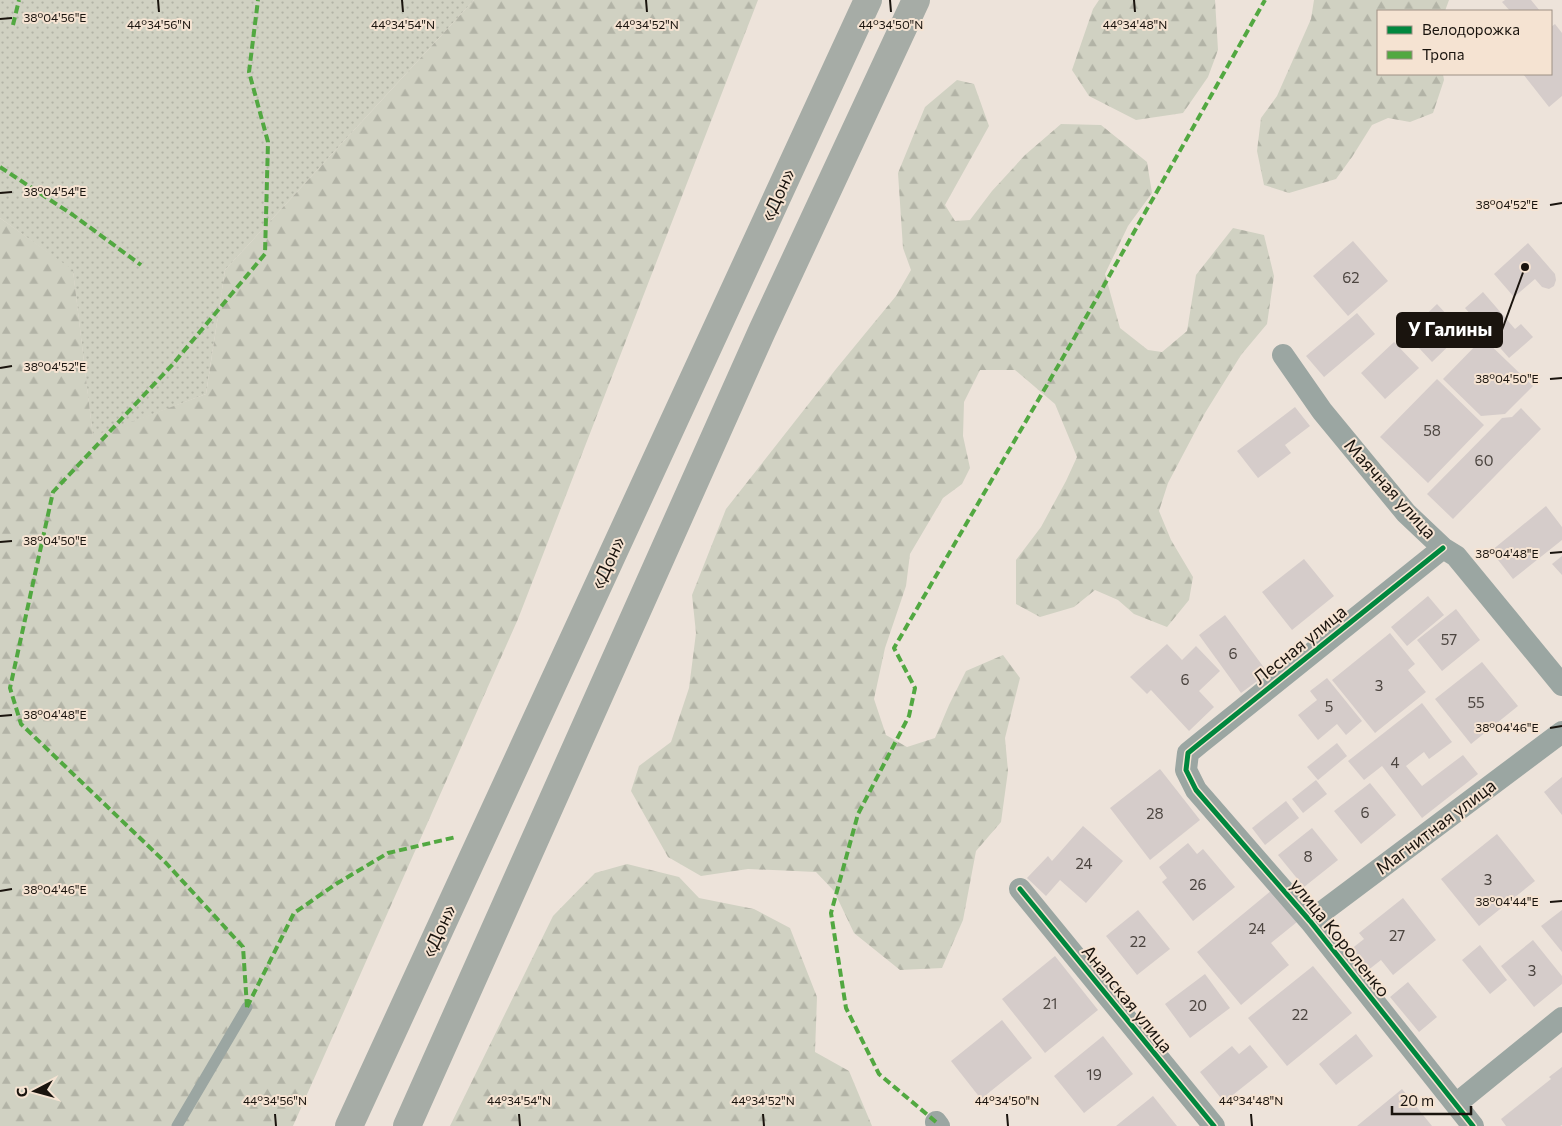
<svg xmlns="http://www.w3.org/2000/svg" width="1562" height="1126" font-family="Commissioner,sans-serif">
<defs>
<pattern id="grass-dots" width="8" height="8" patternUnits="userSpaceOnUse" patternTransform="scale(1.25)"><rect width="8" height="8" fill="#d0d1c2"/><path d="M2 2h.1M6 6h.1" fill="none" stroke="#b2b3a6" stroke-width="1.8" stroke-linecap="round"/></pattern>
<pattern id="forest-firs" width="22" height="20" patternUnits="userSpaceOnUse" patternTransform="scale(1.25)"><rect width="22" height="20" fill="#d0d1c2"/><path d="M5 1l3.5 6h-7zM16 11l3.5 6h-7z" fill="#b2b3a6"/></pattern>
</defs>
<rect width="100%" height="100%" fill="#ede3da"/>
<!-- grass -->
<path fill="url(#grass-dots)" d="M0,0H474L225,270L206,394L93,437L73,271L0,218Z"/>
<!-- forest -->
<path fill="url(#forest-firs)" d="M474,0H758L518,619L293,1126H0V218L73,270L93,436L206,394L225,270Z
M1099,0H1215L1218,50L1208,77L1183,113L1136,120L1089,96L1072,70L1093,9Z
M1314,0H1449L1445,11H1378V74H1443L1444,80L1433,113L1410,122L1388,118L1372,125L1352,157L1336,179L1289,193L1264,185L1257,151L1261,118L1277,96L1311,19Z
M957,80L974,84L989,126L945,205L955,221L970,220L992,191L1025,155L1061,124L1101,125L1147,162L1152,193L1128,226L1105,274L1120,328L1148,350L1162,352L1187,331L1196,275L1233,228L1264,235L1274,276L1267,324L1241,355L1205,413L1168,483L1159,511L1171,540L1193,577L1189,600L1167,627L1134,614L1118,600L1095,590L1074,607L1040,617L1016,604V560L1041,527L1066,481L1077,457L1055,404L1015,370H980L964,402L963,436L970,468L962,484L943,498L910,554L906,586L885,648L874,699L886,735L907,747L935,738L949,705L966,671L1003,655L1020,678L1005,738L1008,771L1001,822L976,851L963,920L942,968L900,970L854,933L834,891L816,872L748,869L701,876L668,857L631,791L639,766L671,742L689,688L696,633L692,595L726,509L836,369L896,296L911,270L903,248L898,173L925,107Z
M627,864L679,877L699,898L754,909L790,928L817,997L815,1052L849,1071L872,1126H450L553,916L595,873Z"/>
<!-- building -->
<path fill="#d5ccca" d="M1505,0H1531L1540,11H1510L1502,2Z
M1555,24L1562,33V96L1549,107L1523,74H1551V27Z
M1353,241L1388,281L1348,316L1313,276Z
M1528,243L1555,274L1556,280L1554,286L1549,289L1542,287L1535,279L1514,297L1494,274Z
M1483,292L1515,329L1521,324L1533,337L1509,358L1465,308Z
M1437,304L1463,332L1432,362L1406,334Z
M1357,313L1375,334L1324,377L1306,356Z
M1483,338L1533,386L1505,414L1481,416L1443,379Z
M1394,342L1419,368L1385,399L1361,373Z
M1437,379L1484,425L1428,483L1380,437Z
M1295,407L1310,426L1285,445L1291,453L1258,478L1237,451Z
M1521,408L1541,429L1453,519L1427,494L1502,418L1512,417Z
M1546,506L1562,527V540L1513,579L1491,551Z
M1562,556V575L1552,564Z
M1304,559L1334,596L1292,630L1262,592Z
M1428,596L1444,615L1407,646L1391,627Z
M1456,609L1480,640L1442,671L1417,640Z
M1225,615L1268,673L1241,693L1199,635Z
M1390,633L1415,664L1408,670L1426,692L1375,733L1332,680Z
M1167,644L1182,660L1196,646L1220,671L1199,691L1214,707L1189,731L1151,690L1147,694L1130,677Z
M1482,662L1518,706L1471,744L1435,699Z
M1327,678L1362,721L1346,735L1337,724L1318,740L1298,715L1317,700L1310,691Z
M1422,703L1452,742L1429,759L1424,752L1406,766L1422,786L1463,755L1478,774L1422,818L1382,766L1364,780L1348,761Z
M1337,743L1347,756L1318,780L1307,767Z
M1160,769L1200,820L1150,860L1110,808Z
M1562,777V815L1544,792Z
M1316,780L1327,794L1303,813L1292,799Z
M1370,783L1396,815L1361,844L1334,811Z
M1286,801L1299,818L1265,845L1252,828Z
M1083,826L1123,861L1086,903L1060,880L1046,896L1027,878L1048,856L1052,861Z
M1312,828L1338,860L1304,887L1278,855Z
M1497,834L1535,881L1479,926L1441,879Z
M1188,843L1197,854L1203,849L1235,887L1193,921L1162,882L1167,878L1159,867Z
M1272,890L1297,922L1271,943L1289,965L1241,1005L1197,952Z
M1403,898L1436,940L1393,975L1381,960L1367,971L1350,950L1364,939L1359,933Z
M1138,910L1170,949L1137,975L1106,936Z
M1562,910V952L1541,926Z
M1533,940L1562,976V984L1534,1007L1501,966Z
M1480,945L1507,980L1490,994L1462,960Z
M1055,956L1098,1010L1045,1053L1002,999Z
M1313,966L1352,1013L1287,1066L1248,1018Z
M1205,974L1230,1008L1190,1038L1165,1004Z
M1408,982L1437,1017L1419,1032L1390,997Z
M1002,1020L1032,1058L981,1099L951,1061Z
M1356,1034L1373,1056L1336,1085L1319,1064Z
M1103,1036L1133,1074L1084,1113L1054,1076Z
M1250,1045L1268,1067L1224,1102L1200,1072L1232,1046L1239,1054Z
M1562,1067V1125L1560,1126H1506L1501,1119L1551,1079L1549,1077Z
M1402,1089L1432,1126H1357Z
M1153,1096L1177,1126H1116Z"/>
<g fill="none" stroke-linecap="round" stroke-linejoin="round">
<!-- service -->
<path stroke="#9ba6a2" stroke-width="11" d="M177,1126L247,1007"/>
<!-- minor -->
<path stroke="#9ba6a2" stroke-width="22" d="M1283,355L1322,411L1406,513L1443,548L1456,556L1562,685
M1443,548L1199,744L1188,753L1186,770L1196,790L1310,921L1473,1126
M1020,889L1214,1126
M1310,921L1562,732
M1456,1104L1562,1018
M936,1122L939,1126"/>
<!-- trunk -->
<path stroke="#a6aca6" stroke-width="28" d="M349,1126L868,0
M407,1126L762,331L916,0"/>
<!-- quiet -->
<path stroke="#52a841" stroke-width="4" stroke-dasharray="8 4" stroke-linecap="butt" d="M13,25L19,0
M0,167L73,215L141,265
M247,1007L243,947L166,863L21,724L10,688L53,492L173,364L265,254L268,142L249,72L258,0
M247,1007L294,913L336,884L388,853L456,837
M936,1122L879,1074L846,1008L831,913L858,814L909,716L915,688L894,648L1072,342L1265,0"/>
<!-- cycleway casing -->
<g stroke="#f5e3d2" stroke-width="8">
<path id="cycleway" d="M1443,548L1199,744L1188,753L1186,770L1196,790L1310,921L1473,1126
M1020,889L1214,1126"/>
</g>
<!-- cycleway -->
<use href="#cycleway" stroke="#00873e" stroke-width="5"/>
</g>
<!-- ticks -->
<path fill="none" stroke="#1a140e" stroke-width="2" d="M158,0L159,12M402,0L403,12M646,0L647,12M890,0L891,12M1134,0L1135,12M0,19L12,18M0,193L12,192M1550,205L1562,203M0,368L12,366M1550,379L1562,378M0,542L12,541M1550,553L1562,552M0,716L12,715M1550,728L1562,726M0,891L12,889M1550,902L1562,901M275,1114L276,1126M519,1114L520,1126M763,1114L764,1126M1007,1114L1008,1126M1251,1114L1252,1126"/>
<g text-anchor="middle" stroke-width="4" stroke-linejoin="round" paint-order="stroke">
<!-- number labels -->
<g font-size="15" fill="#4c4540">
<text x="1351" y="283">62</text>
<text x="1432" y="436">58</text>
<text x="1484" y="466">60</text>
<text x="1449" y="645">57</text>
<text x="1233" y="659">6</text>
<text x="1185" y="685">6</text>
<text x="1379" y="691">3</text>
<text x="1476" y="708">55</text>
<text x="1329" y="712">5</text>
<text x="1395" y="768">4</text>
<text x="1365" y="818">6</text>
<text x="1155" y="819">28</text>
<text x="1308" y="862">8</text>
<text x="1084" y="869">24</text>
<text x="1488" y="885">3</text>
<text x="1198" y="890">26</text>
<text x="1257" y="934">24</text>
<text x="1397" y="941">27</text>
<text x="1138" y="947">22</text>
<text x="1532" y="976">3</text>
<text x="1050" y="1009">21</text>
<text x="1198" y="1011">20</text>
<text x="1300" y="1020">22</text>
<text x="1094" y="1080">19</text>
</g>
<!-- street labels -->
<g font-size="18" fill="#1a140e" stroke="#f5e3d2">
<text transform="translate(778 195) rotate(-65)" y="6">«Дон»</text>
<text transform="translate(1390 489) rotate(48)" y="6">Маячная улица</text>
<text transform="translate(608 563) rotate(-65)" y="6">«Дон»</text>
<text transform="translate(1300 645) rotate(-39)" y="6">Лесная улица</text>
<text transform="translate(1436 827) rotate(-37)" y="6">Магнитная улица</text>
<text transform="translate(439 931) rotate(-65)" y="6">«Дон»</text>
<text transform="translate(1340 938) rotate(51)" y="6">улица Короленко</text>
<text transform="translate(1127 999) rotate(51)" y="6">Анапская улица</text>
</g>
</g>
<g font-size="12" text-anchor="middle" fill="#1a140e" stroke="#f5e3d2" stroke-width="4" stroke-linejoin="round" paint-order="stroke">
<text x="55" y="22">38°04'56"E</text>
<text x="159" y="29">44°34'56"N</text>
<text x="403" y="29">44°34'54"N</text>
<text x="647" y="29">44°34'52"N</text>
<text x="891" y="29">44°34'50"N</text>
<text x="1135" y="29">44°34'48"N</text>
<text x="55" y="196">38°04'54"E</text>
<text x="1507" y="209">38°04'52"E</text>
<text x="55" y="371">38°04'52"E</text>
<text x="1507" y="383">38°04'50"E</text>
<text x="55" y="545">38°04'50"E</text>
<text x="1507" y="558">38°04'48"E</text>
<text x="55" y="719">38°04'48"E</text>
<text x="1507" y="732">38°04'46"E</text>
<text x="55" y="894">38°04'46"E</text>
<text x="1507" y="906">38°04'44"E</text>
<text x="275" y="1105">44°34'56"N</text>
<text x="519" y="1105">44°34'54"N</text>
<text x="763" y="1105">44°34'52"N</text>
<text x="1007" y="1105">44°34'50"N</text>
<text x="1251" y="1105">44°34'48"N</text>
</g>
<!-- callouts -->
<path fill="none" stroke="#1a140e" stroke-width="2" d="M1525 267L1502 330"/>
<circle fill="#1a140e" stroke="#f5e3d2" stroke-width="2" cx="1525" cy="267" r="5"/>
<rect fill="#1a140e" stroke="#1a140e" stroke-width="2" x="1397" y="313" width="105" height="34" rx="5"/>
<g font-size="19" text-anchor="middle" font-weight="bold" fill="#fff">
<text x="1450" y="336">У Галины</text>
</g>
<!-- legend -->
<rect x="1377" y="10" width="175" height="65" fill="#f5e3d2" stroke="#9d9084"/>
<rect x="1387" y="26" width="25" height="8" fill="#00873e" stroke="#9d9084"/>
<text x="1422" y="35" font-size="15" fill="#1a140e">Велодорожка</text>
<rect x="1387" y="51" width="25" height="8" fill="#52a841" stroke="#9d9084"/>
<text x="1422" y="60" font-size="15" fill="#1a140e">Тропа</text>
<!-- north arrow -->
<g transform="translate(35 1091) rotate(264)" stroke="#f5e3d2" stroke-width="4" paint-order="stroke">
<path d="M0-4L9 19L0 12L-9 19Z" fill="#1a140e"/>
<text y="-8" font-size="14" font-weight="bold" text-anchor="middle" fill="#1a140e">С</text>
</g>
<!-- scale -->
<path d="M1392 1106v8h79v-8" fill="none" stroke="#1a140e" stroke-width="2.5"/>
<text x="1400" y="1106" font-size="15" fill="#1a140e" stroke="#f5e3d2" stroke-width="4" paint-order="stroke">20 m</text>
</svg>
